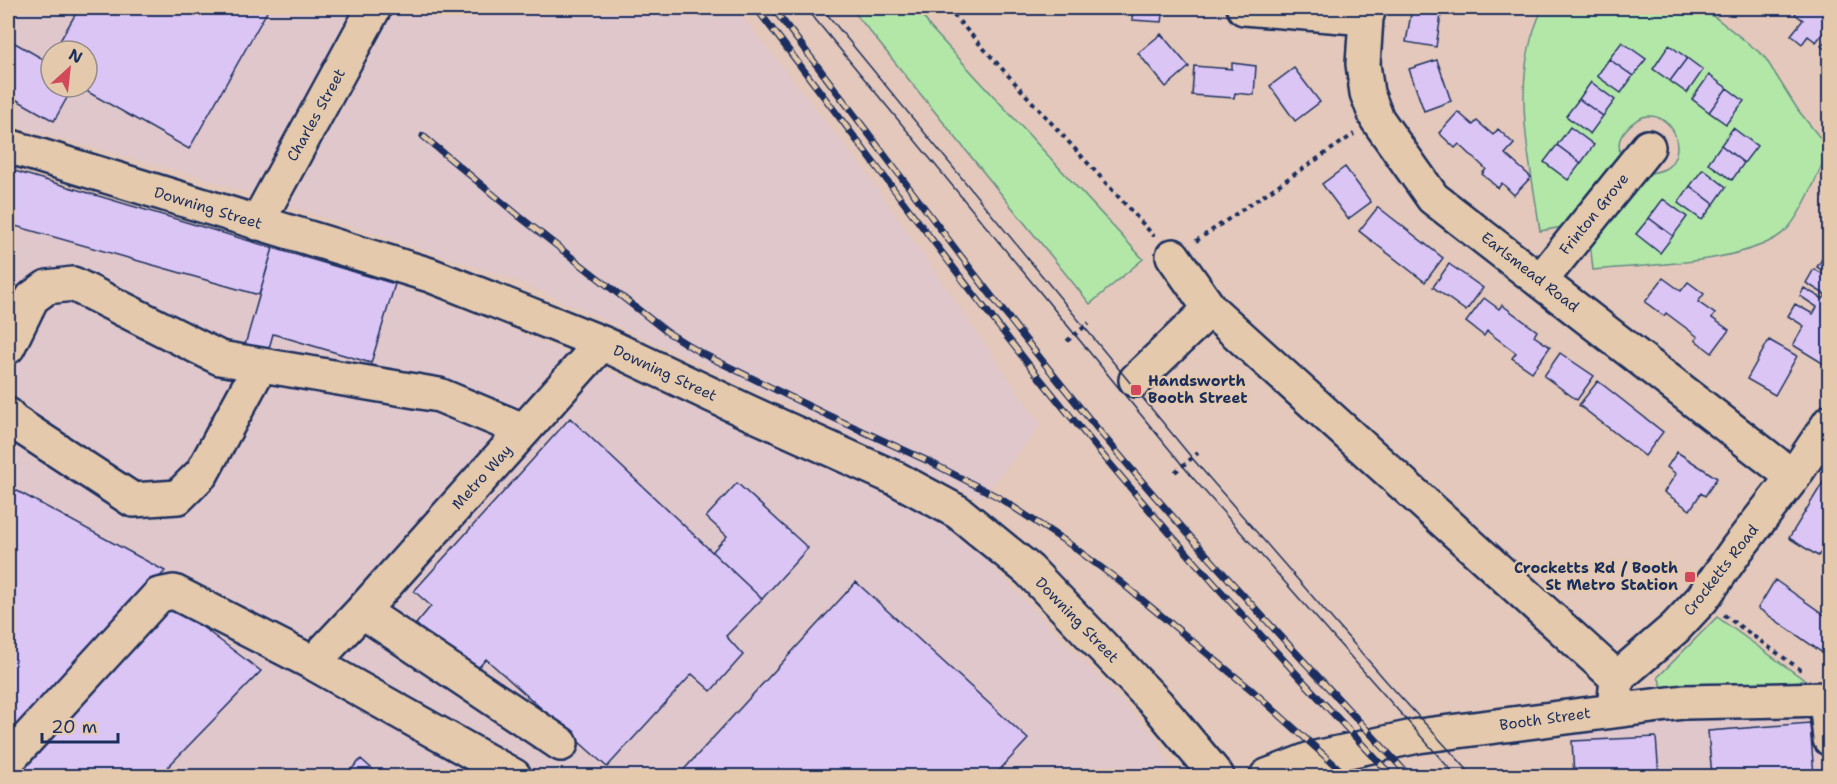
<svg xmlns="http://www.w3.org/2000/svg" width="1837" height="784" font-family="'Shantell Sans',sans-serif">
<rect width="100%" height="100%" fill="#e3c8bb"/>
<filter id="ink" filterUnits="userSpaceOnUse"><feTurbulence type="fractalNoise" baseFrequency=".0167" numOctaves="2"/><feDisplacementMap in="SourceGraphic" scale="12" xChannelSelector="R" yChannelSelector="G"/><feConvolveMatrix kernelMatrix="1 2 1 2 8 2 1 2 1" color-interpolation-filters="sRGB"/></filter>
<g filter="url(#ink)">
<!-- built -->
<path fill="#e0c7cc" fill-rule="evenodd" d="M8,8H735L865,171L1041,425L980,499L729,376L511,278L194,175L8,124ZM51,51H87V87H51Z
M8,169L395,284L492,321L722,420L956,528L1156,738L1172,774L1171,776H8Z
M1817,717L1820,776H1574L1569,725Z"/>
<!-- green -->
<path fill="#b2e7a8" stroke="#668b83" stroke-width="1.5" d="M851,8H918L930,27L1143,259L1090,304Z
M1543,8H1698L1716,18L1764,56L1798,110L1829,149C1818,173 1806,206 1789,227C1757,264 1642,265 1593,270L1590,242C1605,222 1619,198 1637,179C1645,171 1663,174 1670,165C1686,147 1673,114 1647,116C1637,117 1624,129 1620,139C1617,148 1623,158 1618,166C1606,187 1588,206 1573,225L1540,231C1530,157 1508,78 1543,8Z
M1717,617L1806,681L1663,689L1658,677Z"/>
<!-- building -->
<path fill="#dac5f5" stroke="#1b2f5e" stroke-width="1.5" d="M79,8H269L189,149L79,87H87V51H54Z
M1133,8H1164L1162,22L1132,20Z
M1412,8H1442L1436,47L1406,42Z
M1799,8H1830V53L1821,46L1828,38L1823,33L1816,42L1808,36L1802,44L1791,35L1803,20L1795,14Z
M1161,34L1189,67L1166,87L1138,53Z
M8,39L48,62L51,56V87H73L54,121L8,95Z
M1622,42L1646,59L1633,76L1609,59Z
M1669,45L1687,58L1670,81L1653,69Z
M1687,58L1703,70L1687,93L1670,81Z
M1609,59L1633,76L1621,93L1597,76Z
M1437,60L1451,101L1424,111L1409,69Z
M1232,63L1256,66L1254,95L1235,93L1234,98L1192,95L1194,66L1232,69Z
M1294,68L1320,102L1295,121L1270,86Z
M1709,75L1727,88L1709,112L1692,99Z
M1591,82L1615,100L1603,116L1579,99Z
M1727,88L1744,101L1726,124L1709,112Z
M1579,99L1603,116L1590,134L1566,116Z
M1458,112L1473,125L1477,121L1493,135L1498,129L1514,144L1505,154L1531,177L1514,195L1502,183L1498,188L1482,174L1486,169L1459,144L1455,148L1439,133Z
M1570,127L1594,145L1581,163L1557,145Z
M1733,128L1757,146L1744,163L1721,145Z
M1557,145L1581,163L1568,180L1544,162Z
M1721,145L1744,163L1732,180L1708,163Z
M1345,167L1371,202L1348,219L1322,184Z
M8,169L273,248L259,295L8,224Z
M1703,169L1726,187L1714,204L1690,186Z
M1690,186L1714,204L1702,220L1678,203Z
M1663,199L1687,217L1673,236L1649,218Z
M1378,207L1443,258L1425,282L1359,231Z
M1649,218L1673,236L1660,253L1636,234Z
M273,248L395,284L371,363L273,334L268,352L245,345Z
M1822,259L1830,264V275L1817,267Z
M1449,264L1483,288L1466,311L1433,287Z
M1814,269L1830,278V355L1824,364L1793,345L1804,326L1788,316L1795,304L1813,314L1817,307L1800,296L1804,288L1823,299L1826,295L1806,283Z
M1663,278L1681,291L1688,282L1704,294L1698,302L1715,314L1712,318L1729,330L1712,353L1695,340L1698,337L1666,313L1664,316L1645,302Z
M1484,298L1499,309L1502,305L1537,331L1534,336L1550,347L1532,372L1512,358L1516,353L1487,331L1484,336L1466,322Z
M1769,340L1797,356L1775,395L1747,379Z
M1560,353L1594,376L1577,400L1544,376Z
M1598,381L1663,432L1645,456L1579,405Z
M570,418L762,599L726,636L743,655L711,691L692,674L607,767L486,659L473,674L416,624L431,606L414,591Z
M1677,452L1717,478L1705,496L1701,493L1690,510L1664,492L1676,474L1667,467Z
M1830,471V555L1822,551L1818,556L1789,538Z
M737,483L808,548L762,599L712,552L727,536L706,517Z
M8,486L165,571L8,742Z
M1775,580L1830,619V658L1758,608Z
M856,582L1028,739L994,776H678Z
M170,603L261,671L159,776H8Z
M1810,723L1814,776H1712L1708,731Z
M1656,737L1659,776H1574L1572,741Z
M361,759L380,776H345Z"/>
<g fill="none" stroke-linecap="round" stroke-linejoin="round">
<!-- minor casing -->
<g stroke="#1b2f5e" stroke-width="38">
<path id="minor" d="M1244,8L1366,18
M1369,8L1366,18L1363,64L1367,93L1377,119L1433,198L1793,477
M8,146L430,275L602,343L746,411L895,478L958,512L1029,570L1157,704L1217,776
M257,223L374,8
M1173,256L1210,309L1617,678
M1541,280L1648,147
M8,347L32,298L47,287L73,284L220,358L439,395L523,430
M1136,380L1210,309
M8,415L11,420L133,500L178,497L202,473L260,366
M362,611L602,343
M313,663L362,611L561,744
M1615,699L1617,678L1675,628L1702,599L1737,549L1793,477L1830,422
M1826,699L1830,739
M8,760L159,595L174,592L313,663L514,776"/>
</g>
<!-- major casing -->
<g stroke="#1b2f5e" stroke-width="38">
<path id="major" d="M1267,776L1311,759L1418,736L1684,702L1830,699"/>
</g>
<!-- path -->
<path stroke="#1b2f5e" stroke-width="4" stroke-dasharray="4.5 4.5" stroke-linecap="butt" d="M947,8L1154,236
M1196,241L1354,134
M1067,341L1089,323
M1175,472L1198,453
M1724,615L1801,670"/>
<!-- minor -->
<use href="#minor" stroke="#e5c9ac" stroke-width="33"/>
<!-- major -->
<use href="#major" stroke="#e5c9ac" stroke-width="33"/>
<!-- tram -->
<path stroke="#1b2f5e" stroke-width="1.5" d="M806,8L1193,478L1456,776
M822,8L1192,458L1387,682L1473,776"/>
<!-- rail casing -->
<g stroke="#1b2f5e" stroke-width="7">
<path id="rail" d="M756,8C853,133 946,262 1046,386C1155,522 1273,650 1392,776
M773,8C882,149 986,295 1101,433C1199,551 1306,662 1409,776
M423,136L520,217L621,296L667,332L701,353L823,413L928,461L998,497L1068,543L1118,580L1254,692L1347,776"/>
</g>
<!-- rail -->
<use href="#rail" stroke="#e5c9ac" stroke-width="4.5" stroke-dasharray="14" stroke-linecap="butt"/>
</g>
</g>
<!-- markers -->
<g fill="#d1495b" stroke="#e5c9ac" stroke-width="2">
<rect x="1130" y="384" width="12" height="12" rx="3"/>
<rect x="1684" y="571" width="12" height="12" rx="3"/>
</g>
<g text-anchor="middle" stroke-width="4.5" stroke-linejoin="round" paint-order="stroke">
<!-- street labels -->
<g font-size="15" fill="#1b2f5e" stroke="#e5c9ac">
<text transform="translate(316 115) rotate(-61)" y="5">Charles Street</text>
<text transform="translate(208 208) rotate(17)" y="5">Downing Street</text>
<text transform="translate(1594 214) rotate(-51)" y="5">Frinton Grove</text>
<text transform="translate(1530 272) rotate(38)" y="5">Earlsmead Road</text>
<text transform="translate(665 373) rotate(25)" y="5">Downing Street</text>
<text transform="translate(482 477) rotate(-48)" y="5">Metro Way</text>
<text transform="translate(1721 570) rotate(-52)" y="5">Crocketts Road</text>
<text transform="translate(1077 620) rotate(46)" y="5">Downing Street</text>
<text transform="translate(1545 719) rotate(-8)" y="5">Booth Street</text>
</g>
<!-- poi labels -->
<g font-size="15" font-weight="bold" fill="#1b2f5e" stroke="#e5c9ac" text-anchor="start">
<text x="1148" y="386">Handsworth<tspan x="1148" dy="17">Booth Street</tspan></text>
<text x="1678" y="573" text-anchor="end">Crocketts Rd / Booth<tspan x="1678" dy="17">St Metro Station</tspan></text>
</g>
</g>
<!-- margin -->
<rect width="1837" height="784" fill="none" stroke="#e5c9ac" stroke-width="30"/>
<rect x="15" y="15" width="1807" height="754" fill="none" stroke="#1b2f5e" stroke-width="2" filter="url(#ink)"/>
<!-- north arrow -->
<g transform="translate(69 69) rotate(27)"><circle r="28" fill="#e5c9ac" stroke="#948b8d" stroke-width="1.5"/>
<path d="M0-4.5L10 22L0 15L-10 22Z" fill="#d1495b"/>
<text y="-9" font-size="16" font-weight="bold" text-anchor="middle" fill="#1b2f5e">N</text>
</g>
<!-- scale -->
<path d="M42 733v9h76v-9" fill="none" stroke="#1b2f5e" stroke-width="3"/>
<text x="51" y="733" font-size="18" fill="#1b2f5e" stroke="#e5c9ac" stroke-width="4.5" paint-order="stroke">20 m</text>
</svg>
